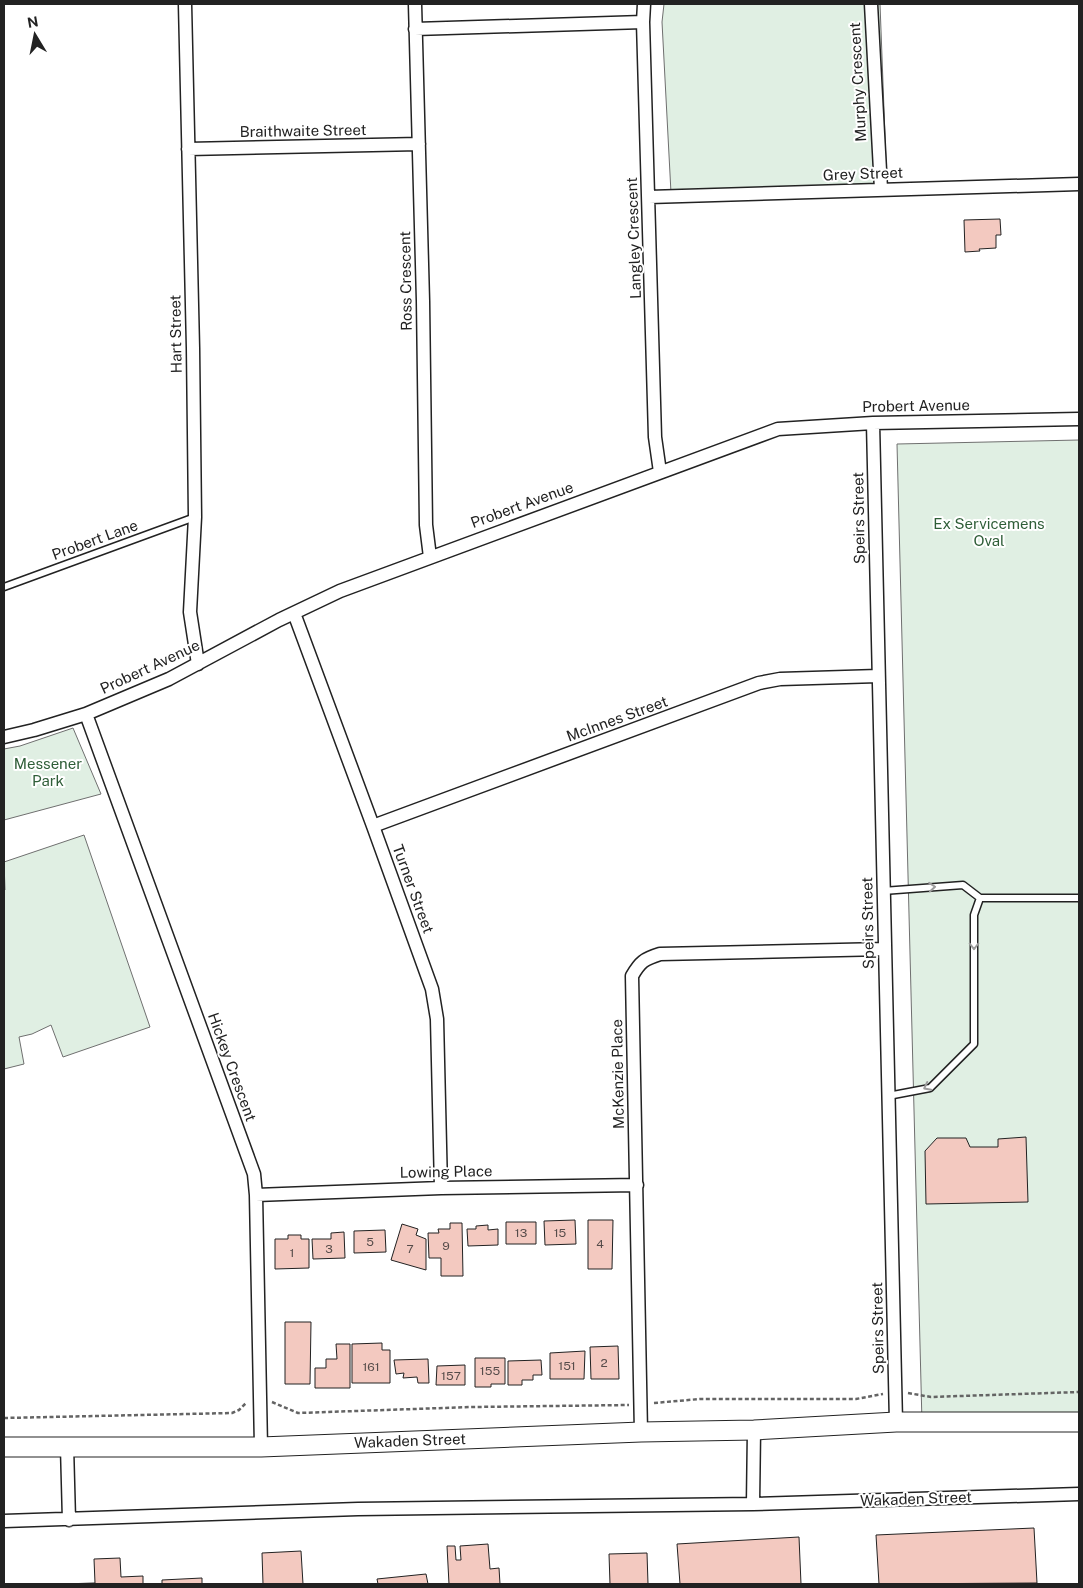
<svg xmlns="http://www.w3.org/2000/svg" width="1083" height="1588" font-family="'Public Sans',sans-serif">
<rect width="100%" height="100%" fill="#fff"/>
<!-- green -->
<path fill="#e0efe3" stroke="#6f6f6f" d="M664,4H880L887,189L671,193L662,22Z
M1079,440V1423H922L897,444Z
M73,728L101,794L4,820V749L20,746Z
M84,835L150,1027L63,1057L51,1025L32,1034L19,1037L24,1064L4,1069V891L5,890L4,862Z"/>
<!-- building -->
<path fill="#f3c9c0" stroke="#222" d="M1000,219L1001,235H996V248L979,249L980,251L965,252L964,220Z
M1026,1137L1028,1202L926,1204L925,1151L937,1138H966L970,1147H998V1139Z
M575,1220L576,1244L545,1245L544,1221Z
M588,1220H613L612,1269H588Z
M506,1222H536V1244H506Z
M450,1223H462L463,1276H441V1258H429L428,1233H439L438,1229H450Z
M402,1224L418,1229L416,1235L426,1239V1270L391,1260Z
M488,1225V1230L498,1229V1245L468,1246L467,1229H476V1226Z
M385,1230L386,1252L354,1253V1231Z
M344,1232L345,1258L313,1259L312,1239H331V1233Z
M288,1235H301V1239H309V1268L275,1269V1239H288Z
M285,1322H311L310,1384H285Z
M382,1343V1350H390V1383H352V1344Z
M336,1344H350V1388H315V1368H326V1359H337Z
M618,1346L619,1379H591L590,1347Z
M585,1351L584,1379H550V1353Z
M475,1358H505V1384H491V1387H475Z
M428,1359L429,1383H418L417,1377L403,1378L404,1373L396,1374L394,1360Z
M541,1360L542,1375H533V1380H522V1385H508V1361Z
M465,1365V1385H436L437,1366Z
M1034,1528L1037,1583L879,1584L876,1535Z
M799,1537L801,1584H680L677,1544Z
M488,1544L490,1569L499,1568L500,1584H449L447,1546H455L456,1560H461L460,1546Z
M301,1551L303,1584H263L262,1553Z
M647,1553L648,1584H610L609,1554Z
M120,1558L121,1577L143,1576V1584H62L95,1583L94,1559Z
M426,1574L428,1584H378L377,1579Z
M202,1578V1584H162V1580Z"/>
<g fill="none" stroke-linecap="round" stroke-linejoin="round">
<!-- service casing -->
<g stroke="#222" stroke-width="9">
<path id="service" d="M4,587L195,517
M883,891L963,885L980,898H1079
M888,1096L930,1088L974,1044V915L980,898"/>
</g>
<!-- minor casing -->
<g stroke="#222" stroke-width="15">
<path id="minor" d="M185,4L193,348L195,517L190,612L198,664
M415,4L423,301L426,525L430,557
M644,4L643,22L655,437L660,472
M871,4L881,189
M415,29L643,22
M188,149L419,144
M649,197L1079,184
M873,423L896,1422
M294,613L373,826L432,989L437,1019L441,1188
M86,714L254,1174L256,1195L261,1447
M4,737L34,730L86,714L169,679L279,620L340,591L778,429L873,423L1079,419
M373,826L759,683L780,679L878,676
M256,1195L441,1188L637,1185
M641,1432L632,976C640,962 644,959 660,954L884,949
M67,1446L69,1520
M753,1504L754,1430
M4,1521L358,1509L753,1504L1079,1494"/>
</g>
<!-- secondary casing -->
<g stroke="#222" stroke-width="21">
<path id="secondary" d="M4,1447H261L641,1432L754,1430L896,1422H1079"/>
</g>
<!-- path -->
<path stroke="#646464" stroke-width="2.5" stroke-dasharray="4 2.5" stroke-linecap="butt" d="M908,1393L931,1397L1079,1392
M272,1402L298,1413L472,1407L629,1405
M654,1403L700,1399H856L883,1394
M4,1418L232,1413L239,1410L246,1403"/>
<!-- service -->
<use href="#service" stroke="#fff" stroke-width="6"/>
<!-- minor -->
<use href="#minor" stroke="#fff" stroke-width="12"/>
<!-- secondary -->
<use href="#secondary" stroke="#fff" stroke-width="19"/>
</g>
<!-- one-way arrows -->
<defs><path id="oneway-chevron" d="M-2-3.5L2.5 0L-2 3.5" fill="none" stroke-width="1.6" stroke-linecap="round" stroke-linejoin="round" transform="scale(1.25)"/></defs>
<g stroke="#9c9c9c">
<use href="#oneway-chevron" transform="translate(932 887) rotate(-5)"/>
<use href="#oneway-chevron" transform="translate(974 946) rotate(90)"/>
<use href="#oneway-chevron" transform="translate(927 1087) rotate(153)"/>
</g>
<g text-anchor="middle" stroke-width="4" stroke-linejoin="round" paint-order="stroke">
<!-- number labels -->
<g font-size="12" fill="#564c4a">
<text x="521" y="1237">13</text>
<text x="560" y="1237">15</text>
<text x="370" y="1246">5</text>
<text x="600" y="1248">4</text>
<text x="446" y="1250">9</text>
<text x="329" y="1253">3</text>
<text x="410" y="1253">7</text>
<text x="292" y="1257">1</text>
<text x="604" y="1367">2</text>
<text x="567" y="1370">151</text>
<text x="371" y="1371">161</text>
<text x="490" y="1375">155</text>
<text x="451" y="1380">157</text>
</g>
<!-- street labels -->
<g font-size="15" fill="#222" stroke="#fff">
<text transform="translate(858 82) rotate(-93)" y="5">Murphy Crescent</text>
<text transform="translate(303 131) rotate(-1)" y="5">Braithwaite Street</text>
<text transform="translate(863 174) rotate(-2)" y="5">Grey Street</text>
<text transform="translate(634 238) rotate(-92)" y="5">Langley Crescent</text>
<text transform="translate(406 281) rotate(-91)" y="5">Ross Crescent</text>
<text transform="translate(176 334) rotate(-91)" y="5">Hart Street</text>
<text transform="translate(916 406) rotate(-1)" y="5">Probert Avenue</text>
<text transform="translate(522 505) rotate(-20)" y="5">Probert Avenue</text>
<text transform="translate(859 518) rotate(-91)" y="5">Speirs Street</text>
<text transform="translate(95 540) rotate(-20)" y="5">Probert Lane</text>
<text transform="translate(150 667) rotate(-25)" y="5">Probert Avenue</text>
<text transform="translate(617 719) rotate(-20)" y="5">McInnes Street</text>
<text transform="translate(413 889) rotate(70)" y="5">Turner Street</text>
<text transform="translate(868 923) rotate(-91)" y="5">Speirs Street</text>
<text transform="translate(232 1067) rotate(70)" y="5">Hickey Crescent</text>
<text transform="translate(618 1074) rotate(-91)" y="5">McKenzie Place</text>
<text transform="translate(446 1172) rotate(-1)" y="5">Lowing Place</text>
<text transform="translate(878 1328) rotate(-91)" y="5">Speirs Street</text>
<text transform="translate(410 1441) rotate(-2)" y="5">Wakaden Street</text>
<text transform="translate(916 1499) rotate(-2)" y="5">Wakaden Street</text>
</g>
<!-- park labels -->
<g font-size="15" fill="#2f5e38" stroke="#fff">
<text x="989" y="529">Ex Servicemens<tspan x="989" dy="17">Oval</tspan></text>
<text x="48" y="769">Messener<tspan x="48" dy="17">Park</tspan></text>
</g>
</g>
<!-- border -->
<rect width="1083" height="1588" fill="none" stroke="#222222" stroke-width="10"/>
<!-- north arrow -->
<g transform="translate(35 35) rotate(350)" stroke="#ffffff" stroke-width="4" paint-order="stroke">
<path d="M0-4L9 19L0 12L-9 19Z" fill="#222222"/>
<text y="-8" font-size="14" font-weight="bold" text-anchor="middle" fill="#222222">N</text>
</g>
</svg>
